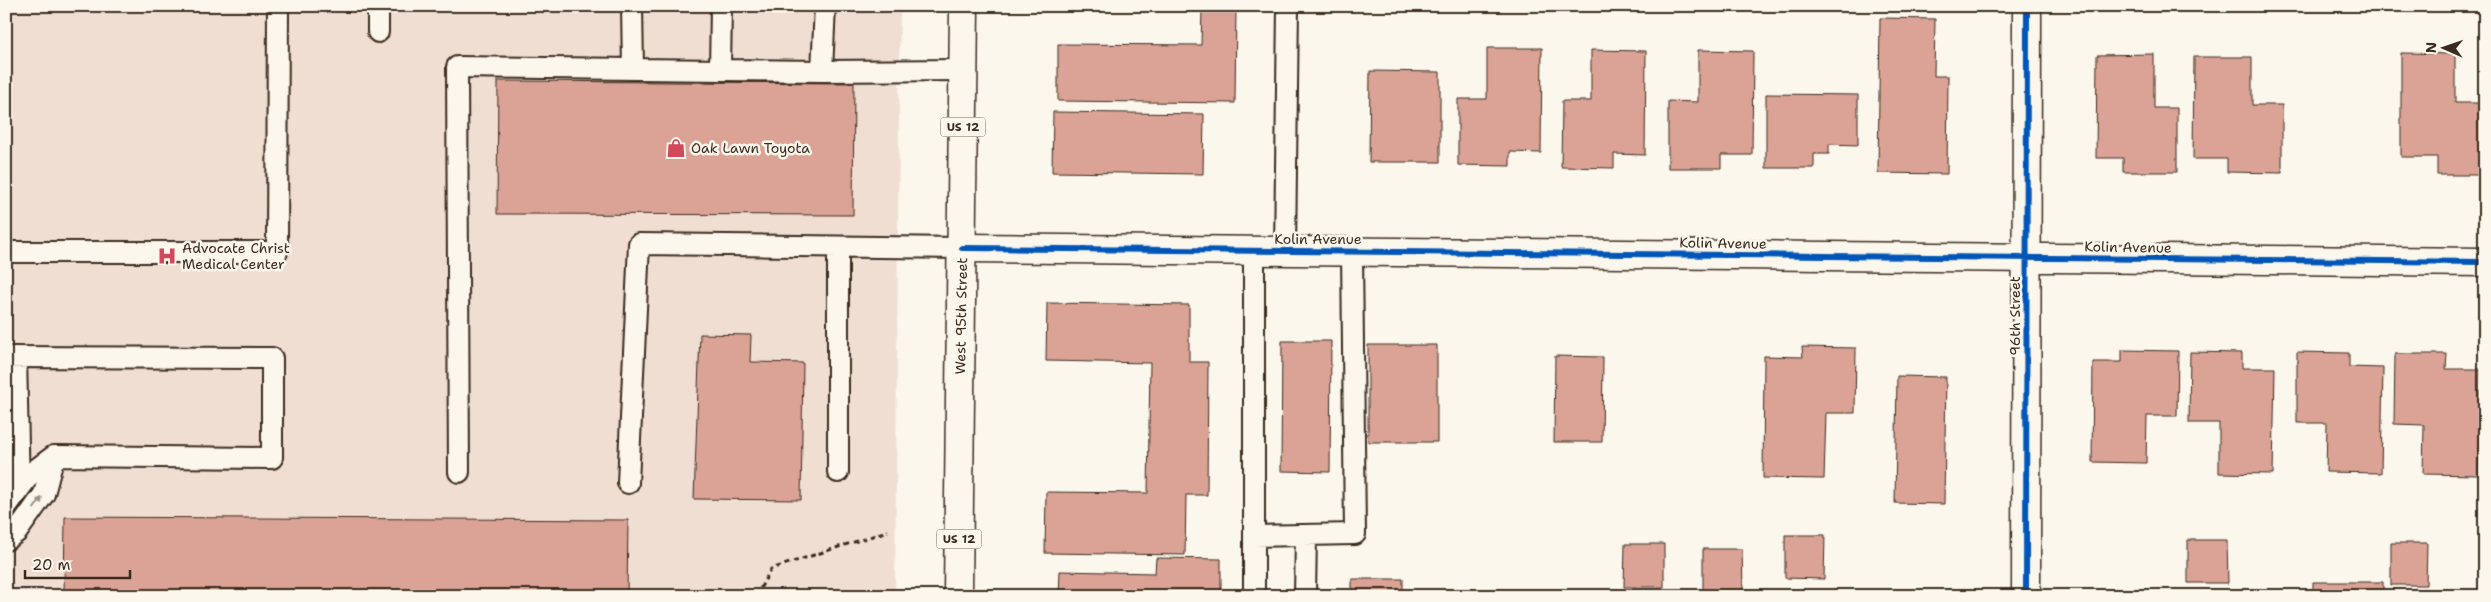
<svg xmlns="http://www.w3.org/2000/svg" width="2491" height="602" font-family="'Shantell Sans',sans-serif">
<rect width="100%" height="100%" fill="#fbf7ec"/>
<filter id="ink" filterUnits="userSpaceOnUse"><feTurbulence type="fractalNoise" baseFrequency=".02" numOctaves="2"/><feDisplacementMap in="SourceGraphic" scale="10" xChannelSelector="R" yChannelSelector="G"/><feConvolveMatrix kernelMatrix="1 2 1 2 8 2 1 2 1" color-interpolation-filters="sRGB"/></filter>
<g filter="url(#ink)">
<!-- built -->
<path fill="#f1ded2" d="M6,6H900L895,596H6Z"/>
<!-- building -->
<path fill="#dba396" stroke="#3b2a1e" d="M1060,6H1236L1235,103L1058,101V44L1201,45L1202,8Z
M1880,18L1935,19L1934,76H1948L1947,174L1878,173Z
M1487,48H1542L1541,153L1510,152V166L1458,165V99H1487Z
M1591,50L1646,51L1645,155L1614,154V168L1561,167L1562,101H1591Z
M1698,50L1753,51L1752,155H1721V168H1668V101L1698,102Z
M2401,53L2455,54V103H2485V175H2437V157H2401Z
M2154,54V108H2177V172H2123V158H2096L2097,55Z
M2194,57H2252V105H2282V173L2227,172V159H2193Z
M1370,71L1440,72V162H1369Z
M498,81L854,83L853,215L497,214Z
M1766,94L1858,95V145L1829,144V154H1814V168H1766Z
M1053,112L1204,114L1203,174L1052,172Z
M1047,303L1189,305V362H1208L1207,495H1186L1185,555L1045,553L1046,492L1148,493L1150,363L1046,361Z
M700,334L751,335L750,362L803,363L801,500L694,499Z
M1282,341H1331L1330,472L1281,471Z
M1368,345H1437V442H1368Z
M1802,347L1856,348L1855,413H1826L1824,479L1763,478L1764,356L1803,357Z
M2122,350L2178,351L2177,416H2147L2146,463L2092,462L2093,362H2122Z
M2190,352L2242,353V368H2275L2273,474L2219,473V423H2189Z
M2297,352L2349,353V367L2383,368L2381,473L2326,472L2327,423H2297Z
M2395,354H2447L2446,369H2480L2478,475L2423,474L2424,425L2394,424Z
M1555,356L1603,357L1602,442H1554Z
M1897,376L1946,377L1944,504L1895,503Z
M65,517L628,520L627,596H64Z
M1785,535H1825L1824,579L1785,578Z
M2188,540H2227L2228,583H2188Z
M2391,543H2427L2426,585H2391Z
M1625,544H1664V587H1624Z
M1703,549H1742L1743,592H1703Z
M1156,558L1221,559V596H1059L1060,571L1155,573Z
M1352,579H1403V596H1352Z
M2313,582H2383V596H2313Z"/>
<g fill="none" stroke-linecap="round" stroke-linejoin="round">
<!-- lane casing -->
<g stroke="#3b2a1e" stroke-width="24">
<path id="lane" d="M378,6V32
M632,6L633,69
M720,70L721,6
M822,71L825,6
M838,248V472
M1285,251L1288,6
M6,252H277L278,6
M6,357L272,358V458L54,456L31,473L6,507
M16,357L19,489
M459,472L457,67L822,71L963,70
M628,483L639,244L962,248
M1254,536L1355,534L1352,252
M6,540L17,532L44,494L54,456
M1254,596V252
M1305,596L1306,535"/>
</g>
<!-- street casing -->
<g stroke="#3b2a1e" stroke-width="31">
<path id="street" d="M962,248L2485,262
M2026,596L2027,6"/>
</g>
<!-- primary casing -->
<g stroke="#3b2a1e" stroke-width="31">
<path id="primary" d="M958,596L964,6"/>
</g>
<!-- path -->
<path stroke="#3b2a1e" stroke-width="3" stroke-dasharray="5 4" stroke-linecap="butt" d="M756,596L771,569L888,531"/>
<!-- lane -->
<use href="#lane" stroke="#fbf7ec" stroke-width="20"/>
<!-- street -->
<use href="#street" stroke="#fbf7ec" stroke-width="28"/>
<!-- primary -->
<use href="#primary" stroke="#fbf7ec" stroke-width="28"/>
<!-- cycleway casing -->
<g stroke="#fbf7ec" stroke-width="9">
<path id="cycleway" d="M962,248L2485,262
M2026,596L2027,6"/>
</g>
<!-- cycleway -->
<use href="#cycleway" stroke="#0057b8" stroke-width="6"/>
</g>
<!-- one-way arrows -->
<defs><path id="oneway-solid" d="M-6-.8H1V-3.2L6.5 0L1 3.2V.8H-6Z" transform="scale(1.25)"/></defs>
<use fill="#9b9085" href="#oneway-solid" transform="translate(38 503) rotate(-54)"/>
</g>
<!-- icons -->
<defs>
<g id="shop-bare" transform="scale(1.5)"><path d="M-5-2.5h2.3a2.7 3.5 0 0 1 5.4 0H5L5.5 6h-11ZM-1.5-2.5h3a1.5 2.3 0 0 0-3 0Z" fill="#d1495b" stroke="#fbf7ec" stroke-width="2.5" paint-order="stroke"/></g>
<g id="hospital-bare" transform="scale(1.5)"><path d="M-5-5h3v3.5h4V-5h3V5h-3V1.5h-4V5h-3Z" fill="#d1495b" stroke="#fbf7ec" stroke-width="2.5" paint-order="stroke"/></g>
</defs>
<g fill-rule="evenodd">
<use href="#shop-bare" x="676" y="148"/>
<use href="#hospital-bare" x="167" y="256"/>
</g>
<g text-anchor="middle" stroke-width="5" stroke-linejoin="round" paint-order="stroke">
<!-- shield labels -->
<g fill="#fbf7ec" stroke="#75685c" stroke-width="1">
<rect x="940.5" y="117.5" width="45" height="19" rx="4"/>
<rect x="936.5" y="529.5" width="45" height="19" rx="4"/>
</g>
<g font-size="12" font-weight="bold" fill="#3b2a1e">
<text x="963" y="131">US 12</text>
<text x="959" y="543">US 12</text>
</g>
<!-- poi labels -->
<g font-size="14" fill="#3b2a1e" stroke="#fbf7ec" text-anchor="start">
<text x="691" y="153">Oak Lawn Toyota</text>
<text x="182" y="253">Advocate Christ<tspan x="182" dy="16">Medical Center</tspan></text>
</g>
<!-- street labels -->
<g font-size="14" fill="#3b2a1e" stroke="#fbf7ec">
<text x="1318" y="244">Kolin Avenue</text>
<text transform="translate(1723 243) rotate(1)" y="5">Kolin Avenue</text>
<text transform="translate(2128 247) rotate(1)" y="5">Kolin Avenue</text>
<text transform="translate(961 316) rotate(-89)" y="5">West 95th Street</text>
<text transform="translate(2015 316) rotate(-90)" y="5">96th Street</text>
</g>
</g>
<!-- margin -->
<rect width="2491" height="602" fill="none" stroke="#fbf7ec" stroke-width="25"/>
<rect x="12" y="12" width="2466" height="577" fill="none" stroke="#3b2a1e" stroke-width="2" filter="url(#ink)"/>
<!-- north arrow -->
<g transform="translate(2444 48) rotate(272)" stroke="#fbf7ec" stroke-width="4" paint-order="stroke">
<path d="M0-4L9 19L0 12L-9 19Z" fill="#3b2a1e"/>
<text y="-8" font-size="14" font-weight="bold" text-anchor="middle" fill="#3b2a1e">N</text>
</g>
<!-- scale -->
<path d="M25 570v8h105v-8" fill="none" stroke="#3b2a1e" stroke-width="2.5"/>
<text x="32" y="570" font-size="15" fill="#3b2a1e" stroke="#fbf7ec" stroke-width="4" paint-order="stroke">20 m</text>
</svg>
